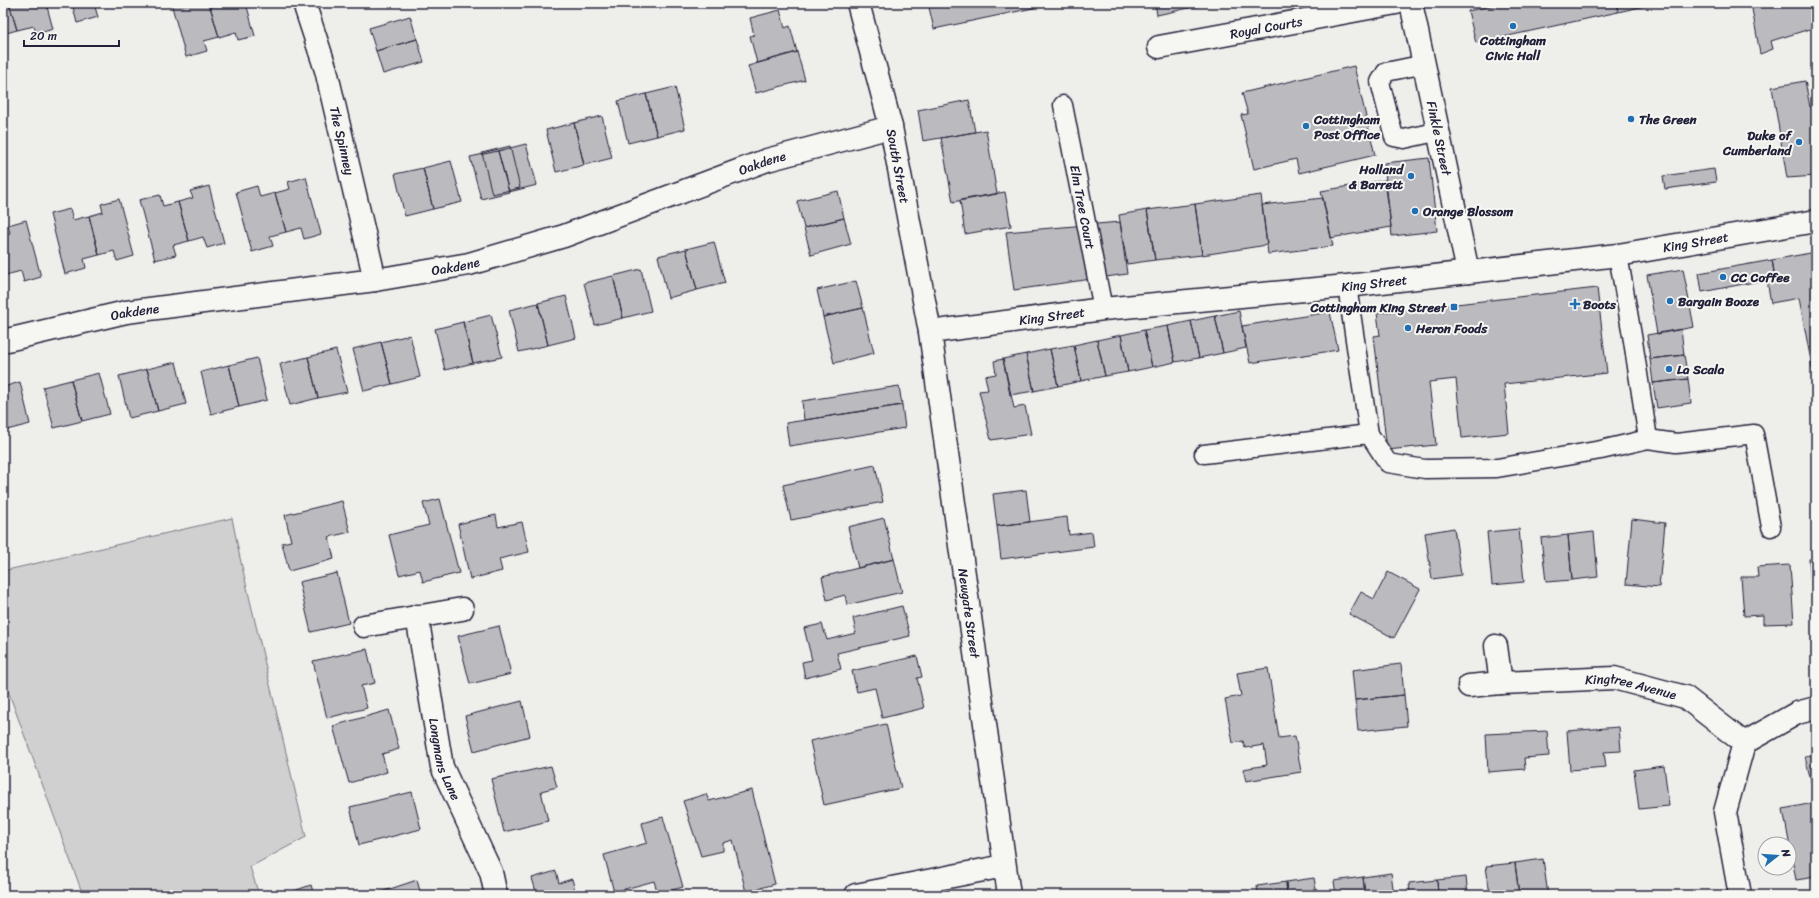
<svg xmlns="http://www.w3.org/2000/svg" width="1819" height="898" font-family="Sriracha,sans-serif">
<rect width="100%" height="100%" fill="#eeeeeb"/>
<filter id="ink" filterUnits="userSpaceOnUse"><feTurbulence type="fractalNoise" baseFrequency=".025" numOctaves="2"/><feDisplacementMap in="SourceGraphic" scale="8" xChannelSelector="R" yChannelSelector="G"/><feConvolveMatrix kernelMatrix="1 2 1 2 8 2 1 2 1" color-interpolation-filters="sRGB"/></filter>
<g filter="url(#ink)">
<!-- green -->
<path fill="#d0d0d1" stroke="#797986" d="M232,518L240,558L306,837L250,867L259,895H83L3,677V571Z"/>
<!-- building -->
<path fill="#bbbbbf" stroke="#22223b" d="M3,3H9L17,30L3,34Z
M9,3H46L53,29L36,34L34,26L17,30Z
M72,3H110L95,7L98,17L77,23Z
M171,3H209L219,37L204,41L207,51L186,57Z
M209,3H246L255,36L238,40L236,32L219,37Z
M928,3H1057L934,29Z
M1155,3H1212L1157,15Z
M1504,3H1616L1618,12L1476,43L1468,11Z
M1616,3H1658L1618,12Z
M1751,3H1816V27L1771,41L1773,49L1760,54Z
M780,10L785,28L790,26L797,52L757,63L750,36L754,35L750,18Z
M410,16L417,39L376,51L369,28Z
M417,39L424,62L383,74L376,51Z
M797,52L805,80L756,93L748,66Z
M1354,66L1375,155L1299,173L1296,159L1254,169L1241,115L1248,114L1242,93Z
M1805,81L1810,107L1816,106V176L1787,178L1772,87Z
M675,87L685,129L657,136L646,94Z
M646,94L657,136L628,143L618,101Z
M969,100L975,132L923,141L918,110Z
M602,116L612,158L584,165L574,123Z
M574,123L584,165L556,172L546,130Z
M986,130L997,194L953,202L941,138Z
M526,144L537,185L509,192L498,151Z
M510,146L520,188L492,194L482,153Z
M498,151L509,192L481,199L470,157Z
M1429,158L1437,231L1392,236L1384,163Z
M451,161L462,202L433,209L423,168Z
M423,168L433,209L405,216L395,174Z
M1714,169L1716,182L1665,189L1663,176Z
M306,177L321,234L304,239L301,228L286,232L275,193L290,189L288,182Z
M1385,180L1391,227L1331,238L1321,191Z
M209,186L224,243L207,248L203,237L189,241L178,202L193,198L190,191Z
M257,186L260,197L275,193L286,232L270,236L273,246L252,252L236,192Z
M838,191L844,218L804,228L797,201Z
M1005,192L1011,226L965,234L960,200Z
M160,195L163,206L178,202L189,241L173,245L176,255L155,260L139,200Z
M1261,195L1267,245L1202,255L1195,204Z
M1323,198L1333,246L1268,254L1262,205Z
M119,199L134,256L117,261L114,251L99,255L89,216L103,212L101,204Z
M1195,204L1202,255L1155,260L1147,210Z
M70,209L73,220L89,216L99,255L84,259L86,268L65,274L50,214Z
M1147,210L1155,260L1127,264L1119,215Z
M844,218L851,244L811,255L804,228Z
M26,220L41,277L24,282L21,271L6,275L3,265V234L10,233L8,225Z
M1120,222L1127,274L1014,290L1006,232Z
M714,242L725,283L697,290L686,249Z
M686,249L697,290L668,298L658,256Z
M1816,252V388L1799,298L1771,303L1767,280L1775,278L1772,260Z
M1772,260L1775,278L1702,292L1699,273Z
M641,269L651,311L623,318L613,276Z
M1683,269L1694,327L1657,334L1647,275Z
M613,276L623,318L595,325L584,283Z
M856,281L863,308L823,317L817,290Z
M1597,288L1607,373L1504,384L1509,433L1462,438L1456,379L1429,382L1436,445L1387,450L1374,336L1380,335L1377,313Z
M566,296L576,338L548,345L538,303Z
M538,303L548,345L519,352L509,310Z
M863,308L874,353L834,363L823,317Z
M1239,311L1246,348L1223,353L1215,316Z
M1330,312L1338,350L1250,363L1242,326Z
M491,315L502,357L473,363L463,322Z
M1215,316L1223,353L1199,358L1191,321Z
M1191,321L1199,358L1175,362L1168,326Z
M463,322L473,363L445,370L435,329Z
M1168,326L1175,362L1152,367L1144,330Z
M1681,329L1684,355L1650,359L1647,335Z
M1144,330L1152,367L1128,372L1121,335Z
M410,335L420,377L392,384L381,342Z
M1121,335L1128,372L1105,376L1097,340Z
M1097,340L1105,376L1081,381L1074,345Z
M381,342L392,384L364,391L353,349Z
M1074,345L1081,381L1058,386L1050,349Z
M1050,349L1058,386L1034,391L1026,354Z
M336,350L347,392L318,398L308,357Z
M1026,354L1034,391L1010,395L1003,359Z
M1684,355L1688,379L1653,383L1650,359Z
M308,357L318,398L290,405L280,364Z
M257,358L267,400L239,407L229,365Z
M1003,359L1014,408L1025,406L1031,434L991,440L979,391L988,390L985,376L996,374L994,361Z
M176,362L186,404L158,411L147,369Z
M229,365L239,407L211,414L201,372Z
M147,369L158,411L129,418L119,376Z
M99,373L110,414L82,421L71,380Z
M1688,379L1691,403L1657,408L1653,383Z
M71,380L82,421L54,428L43,387Z
M20,382L30,424L3,431V387Z
M899,386L902,405L804,420L802,401Z
M902,405L905,428L789,446L786,423Z
M875,465L883,502L791,520L783,485Z
M1026,490L1030,522L997,526L993,494Z
M440,499L459,573L423,582L420,570L399,575L389,535L429,525L423,503Z
M342,501L350,532L329,537L334,559L289,571L282,543L291,541L285,515Z
M496,515L498,527L522,522L529,552L499,559L502,571L470,579L458,524Z
M1067,517L1069,535L1092,532L1094,547L1001,559L997,526Z
M884,518L894,559L858,568L848,527Z
M1632,519L1665,523L1659,587L1626,584Z
M1454,528L1461,575L1432,579L1425,533Z
M1519,529L1524,582L1492,585L1487,532Z
M1594,532L1598,577L1572,580L1568,535Z
M1568,535L1572,580L1546,582L1541,538Z
M1816,558V601L1812,602L1809,559Z
M894,559L902,592L847,605L845,595L827,600L822,577Z
M1790,565L1794,623L1763,624V615L1744,616L1741,577H1758L1757,567Z
M1388,572L1420,589L1394,638L1349,614L1361,592L1374,599Z
M337,573L349,623L311,632L299,582Z
M902,606L910,636L837,653L841,669L805,678L802,662L812,660L804,628L822,624L827,640L856,633L853,618Z
M499,626L511,674L470,684L458,636Z
M367,649L375,683L361,686L367,708L327,718L313,661Z
M917,656L922,677L917,678L924,708L882,718L875,688L857,692L852,671Z
M1401,664L1404,695L1355,700L1352,670Z
M1268,668L1279,738L1295,736L1301,772L1246,781L1243,769L1267,765L1264,745L1245,748L1243,741L1233,743L1225,699L1241,696L1237,673Z
M1404,695L1407,726L1358,731L1355,700Z
M522,701L530,736L474,751L465,716Z
M389,710L399,749L382,754L387,772L349,783L333,726Z
M886,724L901,788L824,805L810,741Z
M1619,727L1621,751L1604,752L1606,767L1570,770L1567,731Z
M1547,731L1549,756L1524,758L1525,769L1488,772L1486,734Z
M1816,754V789L1813,790L1805,756Z
M551,766L557,787L541,791L548,821L504,832L491,779Z
M1664,766L1669,806L1639,809L1634,770Z
M752,790L775,884L746,892L733,840L723,843V851L701,856L683,801L706,794L709,801Z
M412,792L421,829L359,845L350,807Z
M1813,803L1816,822V877L1796,880L1783,809Z
M663,817L683,887L658,894L654,881L614,892L604,855L647,843L642,823Z
M1543,859L1548,895H1519L1515,863Z
M1515,863L1519,895H1490L1486,866Z
M556,871L559,883L572,879L576,895H537L532,878Z
M1391,873L1394,895H1365L1363,877Z
M1363,877L1365,895H1336L1334,881Z
M1466,877L1468,895H1438L1437,880Z
M1314,878L1317,895H1287L1286,882Z
M417,880L421,895H372Z
M1437,880L1438,895H1410L1409,883Z
M1286,882L1287,895H1258L1257,886Z
M311,885L314,895H282Z"/>
<g fill="none" stroke-linecap="round" stroke-linejoin="round">
<!-- service casing -->
<g stroke="#22223b" stroke-width="21">
<g id="service">
<path d="M1425,64L1386,72L1380,82L1394,137L1404,139L1440,131"/>
<path id="s1" d="M1063,105L1103,309"/>
<path d="M1347,286L1369,434L1388,463L1425,469L1497,468L1601,450L1648,439L1633,341L1618,255"/>
<path d="M1648,439L1676,443L1754,434L1771,527"/>
<path d="M1204,454L1369,434"/>
</g>
</g>
<!-- minor casing -->
<g stroke="#22223b" stroke-width="25">
<g id="minor">
<path id="s2" d="M304,3L326,70L375,280"/>
<path id="s3" d="M1411,3L1468,272"/>
<path id="s4" d="M1159,47L1396,3"/>
<path id="s5" d="M930,332L1103,309L1347,286L1618,255L1816,221"/>
<path id="s6" d="M3,341L126,312L375,280L469,264L564,236L767,160L891,127"/>
<path id="s7" d="M417,616L442,767L491,872L496,895"/>
<path d="M364,626L462,609"/>
<path d="M1496,646L1501,683"/>
<path id="s8" d="M1469,686L1501,683L1614,678L1685,697L1744,743L1725,812L1740,895"/>
<path d="M1744,743L1797,713L1816,708"/>
<path d="M856,895L1004,866"/>
</g>
</g>
<!-- secondary casing -->
<g stroke="#22223b" stroke-width="25">
<g id="secondary">
<path id="s9" d="M858,3L891,127L930,332L1009,895"/>
</g>
</g>
<!-- service -->
<use href="#service" stroke="#f6f6f2" stroke-width="18"/>
<!-- minor -->
<use href="#minor" stroke="#f6f6f2" stroke-width="22"/>
<!-- secondary -->
<use href="#secondary" stroke="#f6f6f2" stroke-width="22"/>
</g>
</g>
<!-- markers -->
<g fill="#1f6fb2" stroke="#f6f6f2" stroke-width="1.5">
<circle cx="1513" cy="26" r="4"/>
<circle cx="1631" cy="119" r="4"/>
<circle cx="1306" cy="126" r="4"/>
<circle cx="1799" cy="142" r="4"/>
<circle cx="1411" cy="176" r="4"/>
<circle cx="1415" cy="211" r="4"/>
<circle cx="1723" cy="277" r="4"/>
<circle cx="1670" cy="301" r="4"/>
<path d="M1573 298h4v4h4v4h-4v4h-4v-4h-4v-4h4z"/>
<rect x="1450" y="303" width="8" height="8" rx="2"/>
<circle cx="1408" cy="328" r="4"/>
<circle cx="1669" cy="369" r="4"/>
</g>
<g text-anchor="middle" stroke-width="4" stroke-linejoin="round" paint-order="stroke">
<!-- street labels -->
<g font-size="13" fill="#22223b" stroke="#f6f6f2">
<text dy="5" stroke="none"><textPath href="#s4" startOffset="109">Royal Courts</textPath></text>
<text dy="5" stroke="none"><textPath href="#s3" startOffset="138">Finkle Street</textPath></text>
<text dy="5" stroke="none"><textPath href="#s2" startOffset="143">The Spinney</textPath></text>
<text dy="5" stroke="none"><textPath href="#s6" startOffset="783">Oakdene</textPath></text>
<text dy="5" stroke="none"><textPath href="#s9" startOffset="168">South Street</textPath></text>
<text dy="5" stroke="none"><textPath href="#s1" startOffset="104">Elm Tree Court</textPath></text>
<text dy="5" stroke="none"><textPath href="#s5" startOffset="771">King Street</textPath></text>
<text dy="5" stroke="none"><textPath href="#s6" startOffset="459">Oakdene</textPath></text>
<text dy="5" stroke="none"><textPath href="#s5" startOffset="447">King Street</textPath></text>
<text dy="5" stroke="none"><textPath href="#s6" startOffset="135">Oakdene</textPath></text>
<text dy="5" stroke="none"><textPath href="#s5" startOffset="123">King Street</textPath></text>
<text dy="5" stroke="none"><textPath href="#s9" startOffset="621">Newgate Street</textPath></text>
<text dy="5" stroke="none"><textPath href="#s8" startOffset="163">Kingtree Avenue</textPath></text>
<text dy="5" stroke="none"><textPath href="#s7" startOffset="146">Longmans Lane</textPath></text>
</g>
<!-- poi labels -->
<g font-size="13" font-weight="bold" fill="#22223b" stroke="#f6f6f2" text-anchor="start">
<text x="1513" y="45" text-anchor="middle">Cottingham<tspan x="1513" dy="15">Civic Hall</tspan></text>
<text x="1314" y="124">Cottingham<tspan x="1314" dy="15">Post Office</tspan></text>
<text x="1639" y="124">The Green</text>
<text x="1791" y="140" text-anchor="end">Duke of<tspan x="1791" dy="15">Cumberland</tspan></text>
<text x="1403" y="174" text-anchor="end">Holland<tspan x="1403" dy="15">&amp; Barrett</tspan></text>
<text x="1423" y="216">Orange Blossom</text>
<text x="1731" y="282">CC Coffee</text>
<text x="1678" y="306">Bargain Booze</text>
<text x="1583" y="309">Boots</text>
<text x="1446" y="312" text-anchor="end">Cottingham King Street</text>
<text x="1416" y="333">Heron Foods</text>
<text x="1677" y="374">La Scala</text>
</g>
</g>
<!-- margin -->
<rect width="1819" height="898" fill="none" stroke="#f6f6f2" stroke-width="16"/>
<rect x="8" y="8" width="1803" height="882" fill="none" stroke="#22223b" stroke-width="1.5" filter="url(#ink)"/>
<!-- north arrow -->
<g transform="translate(1777 856) rotate(73)"><circle r="19" fill="#f6f6f2" stroke="#a1a1a9"/>
<path d="M0-3L7 15L0 10L-7 15Z" fill="#1f6fb2"/>
<text y="-6" font-size="11" font-weight="bold" text-anchor="middle" fill="#22223b">N</text>
</g>
<!-- scale -->
<path d="M24 40v6h95v-6" fill="none" stroke="#22223b" stroke-width="2"/>
<text x="30" y="40" font-size="12" fill="#22223b" stroke="#f6f6f2" stroke-width="3" paint-order="stroke">20 m</text>
</svg>
